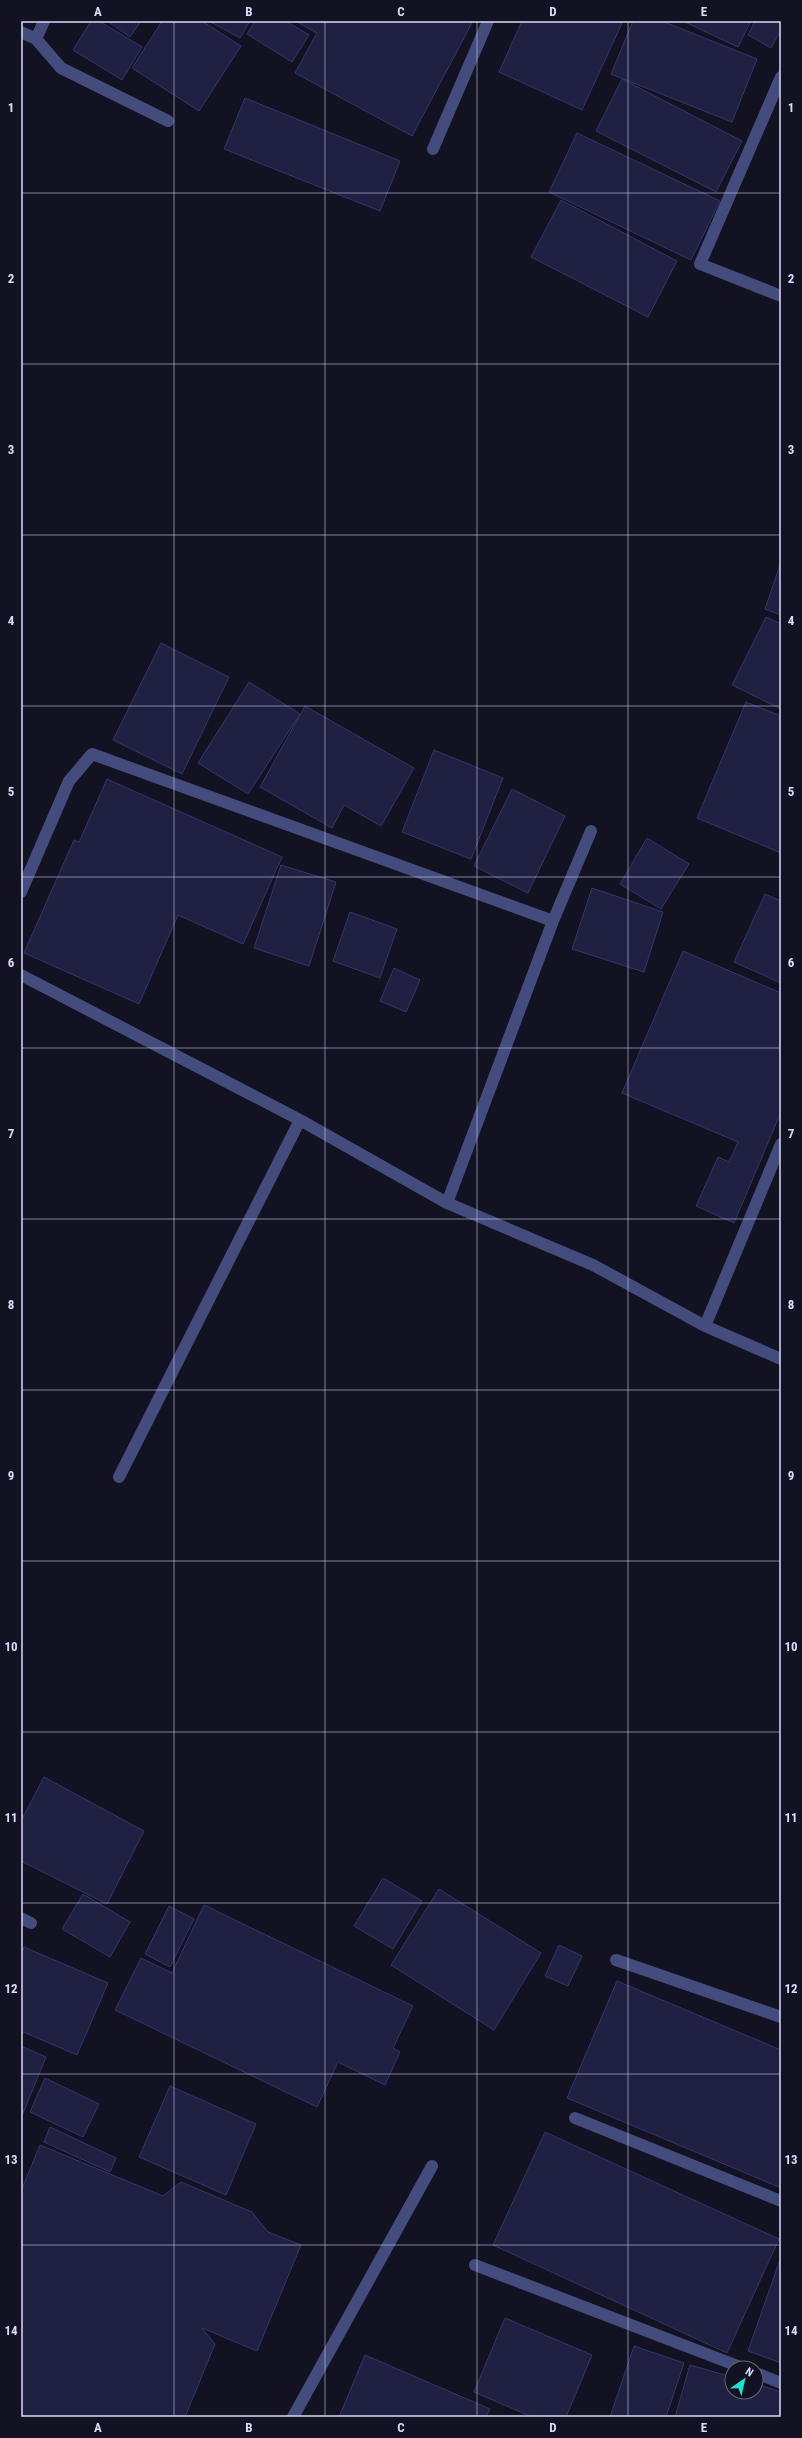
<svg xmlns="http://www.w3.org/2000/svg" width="802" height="2438" font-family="'Roboto Condensed',sans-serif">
<rect width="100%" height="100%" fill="#121223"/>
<!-- building -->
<path fill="#202042" stroke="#35356b" d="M91,21H99L142,47L122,80L73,50Z
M107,21H141L130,37Z
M162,21H202L241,46L199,111L132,68Z
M209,21H250L240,38Z
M255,21H286L309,35L292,62L247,34Z
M295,21H473L412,136L295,73L317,33Z
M522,21H623L582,110L499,72Z
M633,21H662L757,59L732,122L611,74Z
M683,21H751L738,47Z
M755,21H781V30L771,48L748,35Z
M622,79L742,141L716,192L596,131Z
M245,98L400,161L380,211L224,149Z
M577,133L720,201L691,260L549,192Z
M561,200L677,261L648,317L531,257Z
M781,562V615L765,609Z
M766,617L781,624V709L732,685Z
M161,643L229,677L182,774L113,740Z
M249,682L300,714L248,794L198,763Z
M746,702L781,716V853L697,818Z
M305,706L414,768L381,826L344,805L332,828L260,787Z
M434,750L503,778L471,859L402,832Z
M107,779L282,857L243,944L178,915L139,1004L24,953L74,840L79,842Z
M512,789L565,816L528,893L474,866Z
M647,838L689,864L661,909L620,884Z
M281,865L336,882L309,966L254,948Z
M592,888L663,912L644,972L572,949Z
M765,894L781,901V983L734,962Z
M350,912L397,929L380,978L333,961Z
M683,951L781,993V1112L734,1223L696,1206L718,1157L729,1162L738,1142L622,1093Z
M394,968L420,980L406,1012L380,1001Z
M44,1777L144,1831L107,1904L21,1861V1821Z
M383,1878L422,1901L393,1949L354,1926Z
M439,1889L541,1953L494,2030L391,1965Z
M83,1894L130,1922L110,1957L62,1929Z
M204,1905L413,2006L393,2048L400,2052L385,2085L338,2062L317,2107L115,2010L141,1958L172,1973Z
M169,1906L194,1919L170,1967L145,1954Z
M559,1945L582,1956L568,1986L545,1976Z
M24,1947L108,1983L77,2055L21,2031V1955Z
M617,1981L781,2050V2188L567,2098Z
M21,2046L46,2057L21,2118Z
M45,2078L99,2104L83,2137L30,2112Z
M170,2086L256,2124L226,2195L139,2157Z
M50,2127L116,2158L110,2172L44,2142Z
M545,2132L779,2239L727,2353L493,2245Z
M40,2145L163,2196L181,2182L252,2212L268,2232L301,2245L257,2351L202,2328L215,2344L185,2417H21V2191Z
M781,2257V2363L748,2351Z
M505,2318L592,2355L566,2417H532L474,2392Z
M634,2346L684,2363L666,2417H610Z
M365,2355L490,2409L486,2417H339Z
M690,2365L732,2377V2392H756V2384L781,2392L779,2417H675Z"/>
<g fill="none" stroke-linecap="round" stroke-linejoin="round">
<!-- minor -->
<path stroke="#434c7c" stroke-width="12" d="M21,32L36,39L61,68L168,121
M36,39L44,21
M781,77L700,264L781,296
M433,149L488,21
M21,892L69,781L92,754L553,921
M21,975L300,1120L447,1203L593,1265L705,1326L781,1359
M447,1203L553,921L591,831
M705,1326L781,1144
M119,1477L300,1120
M21,1918L31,1923
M616,1960L781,2017
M575,2118L781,2201
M475,2265L743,2368
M756,2373L781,2383
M293,2417L432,2166"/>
</g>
<!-- grid -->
<path fill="none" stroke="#d9dcfa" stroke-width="1" stroke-opacity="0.55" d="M174,21V2417M325,21V2417M477,21V2417M628,21V2417M21,193H781M21,364H781M21,535H781M21,706H781M21,877H781M21,1048H781M21,1219H781M21,1390H781M21,1561H781M21,1732H781M21,1903H781M21,2074H781M21,2245H781"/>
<!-- border -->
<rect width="802" height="2438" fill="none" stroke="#121223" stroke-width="44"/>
<!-- north arrow -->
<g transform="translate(744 2380) rotate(34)"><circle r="19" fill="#121223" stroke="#626379"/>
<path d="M0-3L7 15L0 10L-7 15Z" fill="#1ee1cf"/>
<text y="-6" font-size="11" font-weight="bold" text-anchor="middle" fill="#d9dcfa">N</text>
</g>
<rect x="22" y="22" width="758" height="2394" fill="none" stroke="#d9dcfa" stroke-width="1.5"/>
<g font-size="13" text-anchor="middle" font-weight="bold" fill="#d9dcfa">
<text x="98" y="16">A</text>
<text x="249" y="16">B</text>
<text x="401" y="16">C</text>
<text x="553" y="16">D</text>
<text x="704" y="16">E</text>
<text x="11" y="112">1</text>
<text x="791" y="112">1</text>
<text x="11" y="283">2</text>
<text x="791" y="283">2</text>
<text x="11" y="454">3</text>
<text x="791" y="454">3</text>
<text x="11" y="625">4</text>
<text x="791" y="625">4</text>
<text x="11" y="796">5</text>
<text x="791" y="796">5</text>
<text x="11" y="967">6</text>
<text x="791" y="967">6</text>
<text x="11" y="1138">7</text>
<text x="791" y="1138">7</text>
<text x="11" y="1309">8</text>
<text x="791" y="1309">8</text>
<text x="11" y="1480">9</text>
<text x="791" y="1480">9</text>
<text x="11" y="1651">10</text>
<text x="791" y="1651">10</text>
<text x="11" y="1822">11</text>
<text x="791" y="1822">11</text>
<text x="11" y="1993">12</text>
<text x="791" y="1993">12</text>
<text x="11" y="2164">13</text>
<text x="791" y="2164">13</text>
<text x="11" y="2335">14</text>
<text x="791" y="2335">14</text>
<text x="98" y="2432">A</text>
<text x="249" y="2432">B</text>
<text x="401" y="2432">C</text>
<text x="553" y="2432">D</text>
<text x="704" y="2432">E</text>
</g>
</svg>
